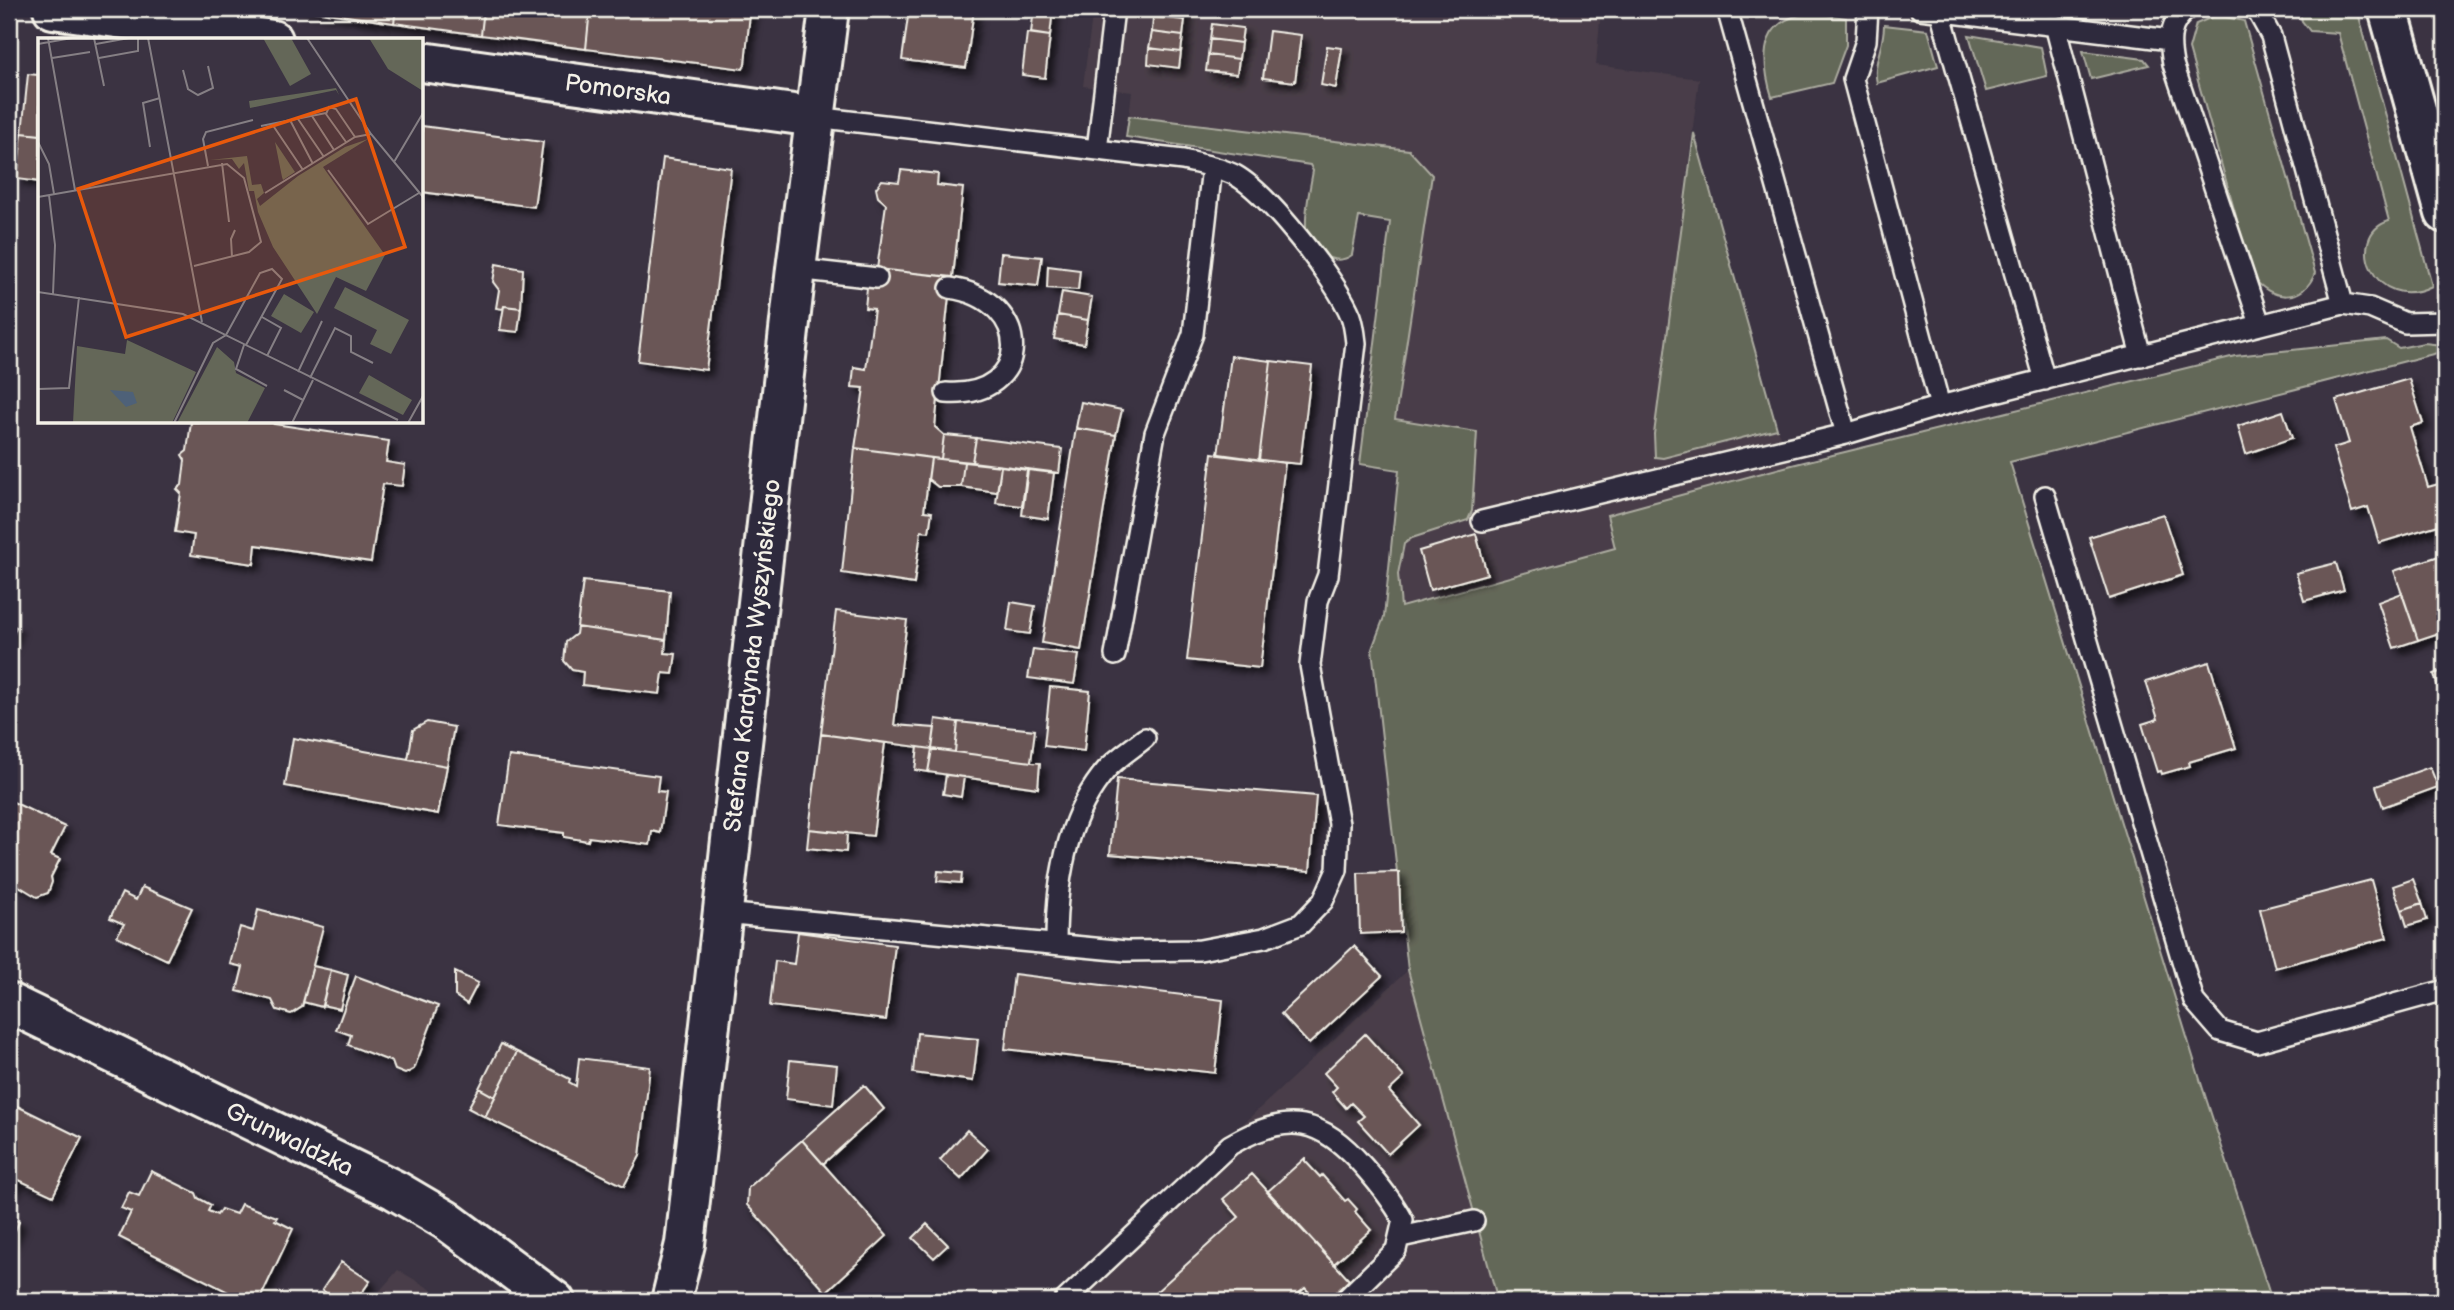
<svg xmlns="http://www.w3.org/2000/svg" width="2454" height="1310" font-family="'Balsamiq Sans',sans-serif">
<defs>
<filter id="shadow"><feDropShadow dx="6" dy="6" stdDeviation="3.5" flood-color="#0009"/></filter>
</defs>
<rect width="100%" height="100%" fill="#3b3342"/>
<filter id="ink" filterUnits="userSpaceOnUse"><feTurbulence type="fractalNoise" baseFrequency=".0143" numOctaves="2"/><feDisplacementMap in="SourceGraphic" scale="14" xChannelSelector="R" yChannelSelector="G"/><feConvolveMatrix kernelMatrix="1 2 1 2 8 2 1 2 1" color-interpolation-filters="sRGB"/></filter>
<g filter="url(#ink)">
<!-- built -->
<path fill="#493e48" d="M1093,9H1601L1596,65L1699,79L1654,434L1656,457L1777,429L1792,465L1607,515L1616,548L1401,608L1398,573L1404,544L1412,538L1467,520L1472,510L1477,432L1395,420L1432,175L1409,150L1129,116L1132,92L1083,86Z
M1408,970L1498,1301H1053Z
M398,1270L427,1287L448,1301H371Z"/>
<!-- green -->
<path fill="#646758" stroke="#acaca0" stroke-width="2" d="M2299,9H2357L2432,286C2373,315 2344,235 2389,221L2338,33L2310,31L2302,21Z
M1815,13L1846,18V45L1832,83L1772,97C1759,54 1761,16 1815,13Z
M2217,15L2244,21L2315,273C2303,304 2271,301 2253,277L2189,49L2196,24Z
M1884,25L1928,30L1938,66L1877,83C1872,63 1884,47 1884,25Z
M1969,35L2041,47L2047,76L1986,91Z
M2083,51L2144,59L2149,65L2091,79Z
M1129,116L1409,150L1432,175L1395,419L1477,432L1472,511L1468,520L1412,538L1404,544L1398,574L1401,607L1615,548L1607,515L1792,465L2235,356L2386,340L2399,348L2424,343L2442,345L2445,348V351L2010,462L2202,1086L2272,1301H1498L1408,970L1372,649L1384,617L1399,470L1360,464L1390,222L1359,217L1352,255C1333,269 1307,249 1306,226C1305,209 1310,188 1313,171L1310,165L1126,137Z
M1694,133L1777,429L1663,458L1655,457L1654,434Z"/>
<!-- building -->
<path fill="#6a5757" stroke="#f4f1e8" stroke-width="2" filter="url(#shadow)" d="M300,9H396L394,23Z
M396,9H484L481,35L394,23Z
M484,9H590L586,49L481,35Z
M590,9H717L750,13L745,64L743,69L586,49Z
M717,9H753L750,13Z
M909,9H974L966,68L902,60Z
M1034,9H1053L1050,36L1031,33Z
M1154,9H1186L1185,20L1153,17Z
M1153,17L1185,20L1183,36L1152,32Z
M1212,24L1243,28L1241,43L1210,39Z
M1269,31L1301,35L1295,82L1263,78Z
M1152,32L1183,36L1181,52L1149,48Z
M1027,33L1050,36L1045,78L1022,75Z
M1210,39L1241,43L1239,59L1208,55Z
M1327,46L1342,48L1336,88L1321,85Z
M1149,48L1181,52L1179,68L1148,64Z
M1208,55L1239,59L1237,74L1206,71Z
M40,66V135L22,133L28,74L38,75Z
M422,126L543,142L534,207L422,192Z
M22,133L40,135V182L17,179Z
M663,158L731,168L706,370L638,361Z
M901,170L938,174L937,185L963,188L953,277L877,269L886,204L878,197L876,188L882,180L899,182Z
M1001,253L1042,257L1038,286L998,282Z
M496,264L523,269L521,308L504,306L503,309L496,308L499,290L493,282Z
M1048,266L1080,270L1078,290L1047,288Z
M877,269L951,277L935,427L944,435L941,459L855,448L864,388L852,387L854,367L866,369L874,309L865,308L867,288H876Z
M1062,292L1092,297L1088,320L1058,315Z
M504,306L521,308L518,332L500,330Z
M1058,315L1088,320L1084,344L1054,339Z
M1231,356L1271,361L1259,460L1218,455Z
M1271,361L1312,366L1300,464L1259,460Z
M2409,379L2423,423L2410,427L2428,487L2442,483L2445,523L2379,543L2368,507L2352,512L2333,448L2349,443L2336,400Z
M1081,402L1122,410L1116,435L1076,428Z
M2283,411L2292,438L2246,454L2238,426Z
M191,422H275L274,424L389,441L386,462L405,465L402,486L383,484L371,562L256,545L254,564L191,555L194,535L175,532L181,493L177,489L182,485L185,460L182,455L187,451Z
M1076,428L1116,435L1081,650L1042,643Z
M944,435L976,438L972,462L941,459Z
M976,438L1062,449L1059,473L972,462Z
M855,448L931,458L924,511L932,512L929,532L921,531L914,584L842,573Z
M1212,453L1285,463L1260,668L1187,660Z
M931,458L964,462L961,487H938L928,479Z
M964,462L1001,466L997,492L961,487Z
M1001,466L1027,470L1022,506L996,503Z
M1028,470L1054,473L1048,519L1022,515Z
M2163,514L2183,575L2109,599L2089,537Z
M1476,534L1487,574L1430,590L1419,551Z
M2445,554V631L2418,640L2394,571Z
M2336,563L2344,590L2304,601L2296,573Z
M583,581L670,591L666,640L577,627Z
M2402,593L2418,640L2394,648L2378,602Z
M1011,602L1035,606L1030,634L1007,631Z
M836,611L907,620L894,725L935,728L932,749L821,734Z
M9,624L16,627L9,645Z
M577,627L666,640L665,653L676,654L673,674L663,673L660,694L582,685L583,672L572,670L564,661L566,642L576,634Z
M1033,649L1079,655L1074,684L1028,678Z
M2209,662L2236,748L2189,762L2190,766L2162,774L2161,771L2157,772L2142,724L2158,719L2146,682Z
M2445,670V711L2434,674Z
M1050,687L1090,691L1084,751L1044,746Z
M936,719L958,722L955,752L932,749Z
M427,722L454,727L447,766L408,759L413,730Z
M958,722L1035,730L1031,762L955,752Z
M821,734L885,743L873,836L809,829Z
M293,738L447,766L438,814L285,786Z
M918,747L932,749L928,772L915,770Z
M932,749L1040,763L1038,788L928,772Z
M509,756L659,776L657,791L666,792L660,833L652,831L650,845L589,837L588,841L564,837V833L499,825Z
M2430,767L2438,787L2383,807L2376,786Z
M946,775L964,777L961,797L943,794Z
M1117,779L1316,796L1310,871L1110,854Z
M9,800L65,827L51,855L60,859L51,877L52,882L48,893L37,897L9,880Z
M809,829L847,833L846,852L807,848Z
M938,871L962,873L961,883L937,881Z
M1399,872L1401,932L1360,934L1358,873Z
M2413,879L2422,903L2402,910L2393,886Z
M2371,880L2387,938L2275,968L2260,909Z
M142,887L192,908L167,960L117,936L124,924L110,918L122,893L136,900Z
M2422,903L2427,920L2407,926L2402,910Z
M258,910L323,927L302,1007L291,1014L277,1010L272,1000L237,991L243,967L230,964L240,927L253,931Z
M798,932L895,945L886,1020L770,1006L775,961L794,964Z
M1354,946L1382,976L1309,1044L1281,1014Z
M313,966L331,970L322,1007L303,1002Z
M331,970L348,975L340,1009L322,1005Z
M455,972L478,983L467,1004L455,996Z
M1014,974L1223,1000L1215,1073L1005,1049Z
M356,976L438,1006L414,1069L405,1074L395,1070L392,1062L348,1045L351,1035L336,1030Z
M917,1033L978,1039L973,1081L913,1073Z
M1365,1034L1404,1077L1389,1091L1419,1125L1388,1154L1358,1121L1364,1116L1351,1103L1346,1108L1332,1092L1337,1087L1324,1073Z
M501,1044L517,1052L495,1097L479,1088Z
M517,1052L570,1079L569,1082L576,1086L579,1058L650,1067L640,1156L624,1186L485,1117Z
M790,1060L837,1065L833,1105L786,1099Z
M864,1085L884,1109L823,1164L802,1140Z
M479,1088L495,1097L485,1117L468,1108Z
M9,1102L82,1138L53,1196L17,1179L12,1190L9,1189Z
M967,1130L988,1149L961,1179L940,1160Z
M802,1140L887,1236L826,1292L747,1205L748,1188Z
M1305,1158V1161L1320,1177L1322,1175L1345,1201L1348,1199L1357,1209L1355,1212L1371,1230L1334,1264L1267,1192Z
M151,1171L196,1193L198,1198L211,1205L208,1211L217,1215L221,1209L236,1214L241,1204L277,1217L275,1220L293,1229L259,1301H246L119,1237L131,1212L121,1208L129,1192L139,1196Z
M1252,1174L1349,1280L1327,1301H1317L1305,1288L1290,1301H1146L1239,1217L1223,1199Z
M9,1216L19,1222L9,1243Z
M927,1224L948,1245L934,1258L913,1238Z
M341,1262L370,1281L356,1301H338L322,1290Z"/>
<g fill="none" stroke-linecap="round" stroke-linejoin="round">
<!-- service casing -->
<g stroke="#f4f1e8" stroke-width="24">
<path id="service" d="M1727,9L1846,434
M1868,9L1866,41L1853,79L1940,406
M1920,9L2170,40
M2188,9C2168,23 2169,42 2173,64L2260,324
M2256,9L2271,36L2343,304
M1940,11L2045,380
M2055,25L2141,356
M1097,150L1114,9
M796,269L877,278
M946,393C1033,399 1035,300 950,288
M2045,496L2194,1001L2220,1031L2257,1042L2445,990
M1482,521L1846,434L1940,406L2343,304L2370,308L2405,323L2445,322
M1115,655L1155,433L1193,334L1212,167
M723,913L1126,951L1200,950L1264,938L1301,924L1323,901L1337,870L1339,824L1310,665L1318,601L1328,575L1356,343C1355,334 1354,324 1351,316C1336,280 1269,194 1235,175C1219,167 1200,164 1183,160L815,117
M1056,942C1056,882 1066,816 1107,769C1118,757 1133,748 1145,738
M1401,1237L1474,1221
M1064,1301L1230,1145C1288,1111 1321,1118 1364,1167C1379,1184 1392,1200 1403,1220L1396,1250L1344,1301"/>
</g>
<!-- minor casing -->
<g stroke="#f4f1e8" stroke-width="44">
<g id="minor">
<path d="M53,9L273,40"/>
<path d="M2388,9L2445,213"/>
<path id="s1" d="M422,62L815,117"/>
</g>
</g>
<!-- tertiary casing -->
<g stroke="#f4f1e8" stroke-width="44">
<g id="tertiary">
<path id="s2" d="M9,1003L395,1190L446,1220L555,1301"/>
<path id="s3" d="M671,1301L685,1244L796,269L829,9"/>
</g>
</g>
<!-- service -->
<use href="#service" stroke="#2f2a3d" stroke-width="19"/>
<!-- minor -->
<use href="#minor" stroke="#2f2a3d" stroke-width="38"/>
<!-- tertiary -->
<use href="#tertiary" stroke="#2f2a3d" stroke-width="38"/>
</g>
</g>
<g text-anchor="middle" stroke-width="7" stroke-linejoin="round" paint-order="stroke">
<!-- street labels -->
<g font-size="24" fill="#f4f1e8" stroke="#2f2a3d">
<text dy="8" stroke="none"><textPath href="#s1" startOffset="198">Pomorska</textPath></text>
<text dy="8" stroke="none"><textPath href="#s3" startOffset="651">Stefana Kardynała Wyszyńskiego</textPath></text>
<text dy="8" stroke="none"><textPath href="#s2" startOffset="312">Grunwaldzka</textPath></text>
</g>
</g>
<!-- overview -->
<g transform="translate(38 38)">
<rect width="385" height="385" fill="#3b3342"/>
<path d="M225,0H253L273,36L252,48ZM331,0H385V53L350,31ZM298,50L301,57L298,52L212,70L211,63ZM330,101L285,129L347,217L328,253L298,239L279,276L235,209L220,174L216,153H211L206,125L201,131L194,121L172,122L209,118L214,147L223,146L226,155L219,161L222,168L260,138L307,109ZM237,104L257,134L245,142L244,139ZM307,249L371,282L353,316L332,306L339,292L296,270ZM246,256L276,274L263,295L233,278ZM89,302L158,334L134,385H35L39,308L87,316ZM179,309L196,324L198,335L227,350L209,385H139ZM331,337L374,362L365,377L321,355Z" fill="#646758"/>
<path d="M72,352L95,354L99,365L88,369Z" fill="#4e6178"/>
<path fill="none" stroke="#857f84" stroke-width="2" d="M10,0L37,152M56,0L66,48M110,0L164,284M269,0L333,96L385,159M0,6L34,0M58,6L91,0M14,20L52,14M61,20L100,13V0M145,32L150,51L160,57L175,50L170,28M274,78L296,112M260,81L286,119M252,82L275,126M234,86L265,132M223,88L288,75M0,104L11,126L16,156M308,104L288,76L291,69L298,71L317,99M112,109L105,65L122,60M356,124L385,75M184,125L191,184M170,128L165,101L168,94L215,82M290,132L330,186L381,155M227,155L317,99L333,96M11,157L17,207L15,256M0,159L189,126L206,140L223,204L211,214L156,228M194,219L193,201L197,192M0,254L145,276L360,382M224,279L243,290L229,318M206,307L198,331L229,348M260,334L284,283M272,340L297,290L313,298V314L335,325M0,351L31,350L41,259M246,352L265,362M136,385L175,305L188,297L222,235L234,231L244,241L208,307M254,385L275,342M370,385L385,358"/>
<path fill="#e8590c" fill-opacity="0.15" stroke="#e8590c" stroke-width="3.5" d="M318,61L367,209L88,299L40,151Z"/>
<rect width="385" height="385" fill="none" stroke="#f4f1e8" stroke-width="3.5"/>
</g>
<!-- margin -->
<rect width="2454" height="1310" fill="none" stroke="#2f2a3d" stroke-width="35"/>
<rect x="18" y="18" width="2419" height="1275" fill="none" stroke="#f4f1e8" stroke-width="2.5" filter="url(#ink)"/>
</svg>
